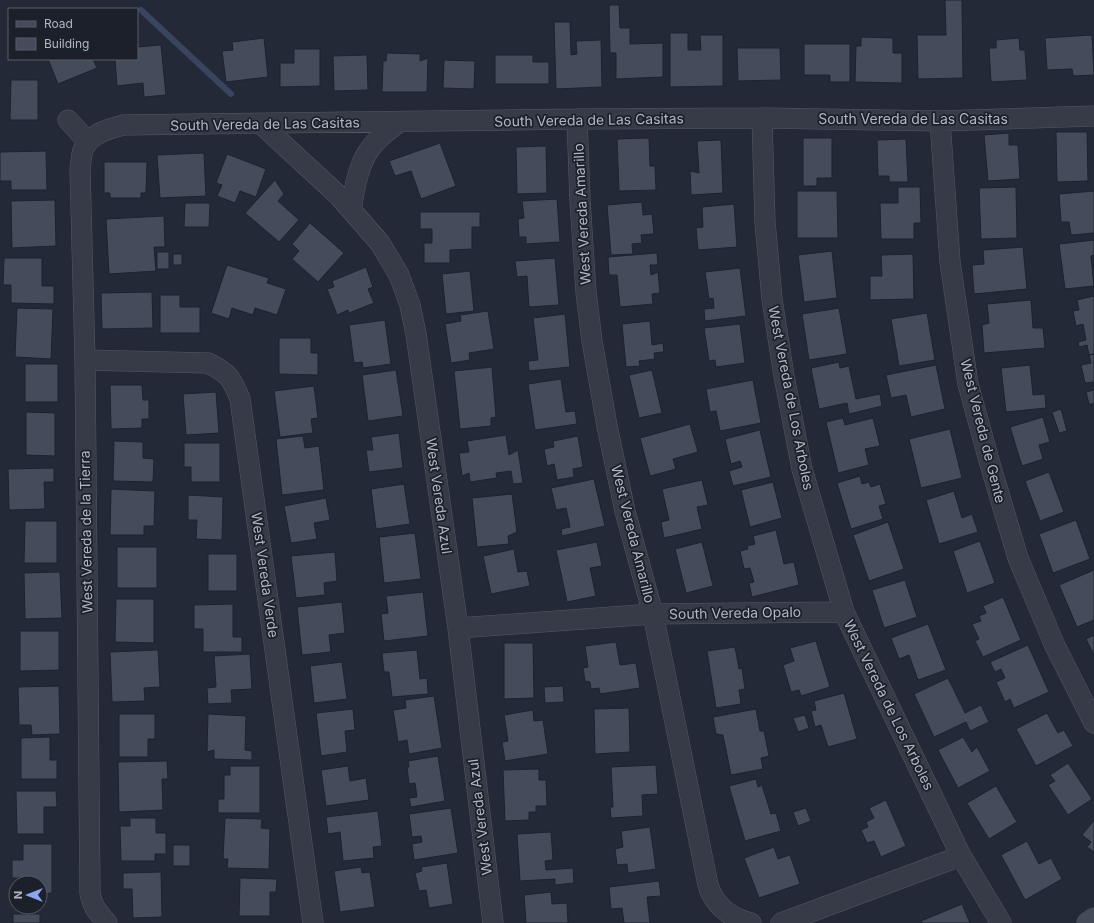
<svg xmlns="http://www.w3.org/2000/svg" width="1094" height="923" font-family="Inter,sans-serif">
<rect width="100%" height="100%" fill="#232936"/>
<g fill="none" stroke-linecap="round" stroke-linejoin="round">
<!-- stream -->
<path stroke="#3a445e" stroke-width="6" d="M141,10L231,94"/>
</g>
<!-- building -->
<path fill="#444b5b" stroke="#1d222e" d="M945,0H962L963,78L918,79L917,35H946Z
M609,5H619L620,28H630V44L663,43V77L616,79V53H610Z
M554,22H570L571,55L577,54L576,41L601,40L602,87L556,89Z
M670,33H688V50H701L700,35H723V86L670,87Z
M1092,35L1094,75L1073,76L1072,69L1047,70L1045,38Z
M861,37L893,38V53H902V83L855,82L856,46H861Z
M264,38L268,77L226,82L222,51L233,50L232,42Z
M1019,38L1020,50H1025L1027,80L991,82L989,48H996V40Z
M804,44H850V82H830V75H804Z
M161,45L166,95L144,97L143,83L117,86L115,59H137V47Z
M737,48H780L781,80L738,81Z
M294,49H320V86L280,87V63H294Z
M387,53L420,54V61L428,58L427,92H382L383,61H386Z
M367,55L368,90L334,91L333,56Z
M495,55H533V62H549V84H495Z
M48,59H93L97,68L58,84Z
M444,60L475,61L474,89L443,88Z
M11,80H38V120H10Z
M1056,132H1087L1088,181L1057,182Z
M1009,133V145H1018L1020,179L988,181L984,135Z
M649,138L650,166H655L656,190L619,191L617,139Z
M803,138H832V178H817V186H803Z
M906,139L908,182H889V176H878L877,140Z
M721,140L723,193L691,195L690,171L699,173L697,141Z
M440,143L456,186L421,199L411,171L395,176L389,161Z
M546,146L547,193L517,194L516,147Z
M46,151L47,190H11V181H0V152Z
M204,153L206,196L160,198L157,155Z
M227,154L266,169L256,197L240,191L235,203L217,196L222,185L216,183Z
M104,162H147L146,193H141V198H110V193H104Z
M275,180L284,194L278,201L299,220L279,242L245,213Z
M898,187H920L921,223H914V239H881L880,203H898Z
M1016,187L1017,238L981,239L979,188Z
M797,191H837L838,238H797Z
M1094,191V233L1071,235L1069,222H1061L1059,194Z
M557,199L560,242L526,244V237H519L518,219L524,218L522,201Z
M55,200L56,246L12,248L11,201Z
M642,202L643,215L652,214L654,234L641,235L642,243L632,244L633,254L611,255L607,205Z
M185,203H210L209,227H184Z
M734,204L737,247L698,250L696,228L703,227L702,207Z
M420,212H480V227H472V249L450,250V263H424V243H432V229H420Z
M164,216L165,247H154L156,271L109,274L106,219Z
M310,223L344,253L318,282L292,259L299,251L292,244Z
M1094,240V255L1091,256L1094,286L1065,289L1059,244Z
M1023,247L1027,289L974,294L972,265L984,264L983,250Z
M832,251L837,298L804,302L798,255Z
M157,252H169V269H157Z
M657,253L658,265H650L651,275L658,272L660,293L652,294L653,304L620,307L617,275H609L608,257Z
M173,254H182V265H173Z
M913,254L914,299L870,300V276H882L881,255Z
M4,258H42V286H54V304L11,303V285H3Z
M555,258L559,305L529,307L527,276L517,277L515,261Z
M227,265L269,278L267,283L286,289L277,315L255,308L253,315L232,308L229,319L211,313Z
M366,267L373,287L368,289L374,303L349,313L348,310L337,315L327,289L334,287L332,281Z
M740,268L746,316L705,321L704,309L714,308L713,298L709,299L705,272Z
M470,271L474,311L446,314L442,274Z
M152,292L153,328L102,329L101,293Z
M160,295H180V307H200V333H160Z
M1094,296V354L1089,355L1087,345L1079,347L1078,342L1086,340L1083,324L1076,326L1073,311L1079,310L1077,300Z
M1031,300L1033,328H1043L1045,348L984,353L982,325L989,323L987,304Z
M17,308L53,309L51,359L15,357Z
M839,308L847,354L809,360L802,314Z
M488,311L494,349L469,353L470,360L451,363L445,324L461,321L460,315Z
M927,313L935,360L899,366L891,319Z
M565,314L570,367L529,371L528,361L538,360L533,318Z
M385,320L391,364L363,368L362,362L354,363L349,325Z
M650,321L652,345L663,343L664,352L654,353L655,359L639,361L640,366L626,367L622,324Z
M740,324L745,363L716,367L715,360L709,361L704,328Z
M279,338H311V353H318V375L279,374Z
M1094,354V385L1093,382L1085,383L1081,365L1091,363L1089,355Z
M839,362L840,368L849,366L856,399L880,394L882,406L849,414L847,403L819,409L811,368Z
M25,364H58V402H25Z
M936,365L945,409L911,417L906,395L891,398L886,375Z
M1030,365L1033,395L1045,394L1046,408L1006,412L1001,368Z
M492,367L496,417L491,418V426L460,429L454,371Z
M396,370L403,416L368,421L362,375Z
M652,370L662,413L639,418L629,375Z
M561,379L566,412L575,411L577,424L535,430L528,384Z
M753,380L761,423L720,431L716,411L710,412L706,389Z
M110,385H142L143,400H149V419H142V428L111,429Z
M314,386L318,418L311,419L313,433L280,437L274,391Z
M1094,390V404H1089L1086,392Z
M216,392L219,433L186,435L183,394Z
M1061,409L1067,431L1059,433L1052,412Z
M26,412L55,413V456L26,455Z
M1043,417L1050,442L1039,445L1043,459L1022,466L1010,427Z
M843,418L845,425L873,418L880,446L865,449L869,465L838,473L826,422Z
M690,424L698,452L673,459L676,469L650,476L640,438Z
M950,429L962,478L921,488L909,439Z
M760,430L771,477L733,486L729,471L742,467L740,461L731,464L725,439Z
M399,433L403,468L369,472L366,450H373L371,437Z
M506,435L509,455L518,450L523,483L513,484L511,471L496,473L497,478L470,482L469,473L462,476L459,453L469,452L467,441Z
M303,436L305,448L319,446L324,490L282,495L276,439Z
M578,436L583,467L573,469L574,477L557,480L554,464L547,466L544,449L554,447L553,441Z
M114,441L143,442V458L154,459L153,482L113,481Z
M184,443H220V482H191V467H184Z
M54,468V482H44L45,509L9,510L8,469Z
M1049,472L1064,512L1040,521L1025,481Z
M860,476L862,484L869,482L871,487L880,484L886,504L879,506L883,519L851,529L837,483Z
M594,479L605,526L562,536L561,529L570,527L566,508L556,510L551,488Z
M702,480L708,505L697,507L702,529L664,538L661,522L669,520L662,489Z
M773,482L782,518L750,527L741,490Z
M404,484L410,524L376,529L371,489Z
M111,489L155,491L154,526H144V535H110Z
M954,491L962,518L972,514L978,532L939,544L926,500Z
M512,494L517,532L508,536L509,544L477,547L472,498Z
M188,495L223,497L222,540L196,539L197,520H188Z
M326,498L330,520L314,523L317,539L291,543L284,506Z
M1076,520L1090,559L1053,573L1039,534Z
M25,521H57V563H24Z
M888,522L904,569L869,581L853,535Z
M776,530L784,564L794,562L799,585L752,597L749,583L754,582L750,568L744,569L740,551L748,549L747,546L755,544L753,536Z
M415,533L421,579L384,583L379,537Z
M980,541L995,583L967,593L953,551Z
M597,542L602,566L590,568L596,596L567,602L556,550Z
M702,542L713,586L686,593L675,549Z
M117,547H157V588H117Z
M514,549L518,572L527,571L530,586L491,594L483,556Z
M335,552L337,581L324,583L325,595L296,598L291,556Z
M208,554H237V591H208Z
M1094,570V620L1077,627L1059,585Z
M60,572L62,618L25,619L24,573Z
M905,580L917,617L884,628L872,590Z
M423,592L428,636L384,641L381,614L388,613L386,596Z
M1003,597L1021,640L983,657L975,641L979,639L972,624L981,621L979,616L986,613L983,606Z
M116,599H154V643L115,642Z
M342,602L345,633L329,635L331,652L302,655L297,607Z
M233,604V637H242V652H203V629H194V605Z
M928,624L946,670L918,680L909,655L899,659L891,638Z
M20,631H59V670L20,671Z
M1094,635V655L1086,639Z
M816,641L830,687L801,696L799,690L791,692L783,665L794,661L790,648Z
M616,642L620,665L636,663L640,688L600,694L599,688L591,689L590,682L585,681L583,668L588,667L585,646Z
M504,643H533L534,698L504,699Z
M1028,645L1049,692L1014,708L1010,699L1005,702L996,682L1005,678L1001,669L995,672L990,662Z
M735,647L739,669L742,668L745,689L739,690L741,704L716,708L707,651Z
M158,650L160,687L144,688L145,701L112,702L110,652Z
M417,650L420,679L427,678L428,694L392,697L389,672H384L382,653Z
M250,654L252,689L231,690L232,703L208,704L207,688L216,687L214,656Z
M342,662L347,699L314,703L310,666Z
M948,678L965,713L981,705L989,722L970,731L966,722L934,737L914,694Z
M59,686L60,734L32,735L31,725H19L18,687Z
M563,686L564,702L545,703L544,687Z
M844,693L857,739L828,747L821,725L815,727L811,711L816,710L814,701Z
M434,696L442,748L409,754L407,740L398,742L393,710L406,708L405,700Z
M629,708L630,752L595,754L594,709Z
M353,709L355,730L345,731L347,752L321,756L316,713Z
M756,709L760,731H764L769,756L761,758L763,769L731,775L723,735L716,734L713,717Z
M533,710L534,721L543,720L548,754L505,761L502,742L508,741L504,715Z
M1047,713L1058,733L1064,730L1073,746L1036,766L1016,729Z
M119,714H155V739H148V757H119Z
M208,714L246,716L245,750L252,751V760L214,759V750L207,752Z
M805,715L809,728L798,732L793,718Z
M50,737V760H57V779H21V738Z
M963,737L972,752L977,747L990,771L958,788L938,750Z
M438,756L445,801L411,807L409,798L417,797L415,783L409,784L407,767H409L408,761Z
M167,761L168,779H162L163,810L119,812L118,762Z
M1068,763L1092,799L1068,815L1048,785L1055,781L1050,775Z
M656,765L658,794L642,795L643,816L611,818L610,807H613L611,767Z
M230,766H260V813H218V799H224V775H230Z
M348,766L350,781L366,778L369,800L326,806L321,770Z
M539,769V780H546L547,806H536V812H529V820L505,821L503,770Z
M756,779L758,787L762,785L771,814L776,813L781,831L745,841L729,786Z
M996,786L1017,822L989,839L967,803Z
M16,791H56L57,807H44V834H17Z
M886,800L906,846L881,857L874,841L867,843L861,830L868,827L866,822L874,818L869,808Z
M451,808L458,853L414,860L412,844L422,842L421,836L412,837L409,814Z
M806,808L811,821L798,826L793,812Z
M378,811L382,846L373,847L374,858L343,861L340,832L328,834L326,817Z
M130,818H156V833H166V854H155V861H121L120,826H130Z
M225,818L262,819L261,828L270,829L269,869L227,868L228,859H223Z
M1094,820V852L1087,847L1091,842L1082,835Z
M650,827L656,869L628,873L627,864L617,865L615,849L623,847L621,831Z
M551,832L553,860L545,861L546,870L573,868L574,883L555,885V879L520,881L517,834Z
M1027,841L1039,864L1051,858L1062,879L1025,900L1001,855Z
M23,844H52V893L40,894V883H23V878H12V860H23Z
M173,845H190V866H173Z
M774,847L778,859L790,855L800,884L759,898L744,858Z
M447,863L453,904L429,908L426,890L419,891L415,873L422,871L421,867Z
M361,867L362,873L370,872L375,907L340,912L334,871Z
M161,872L162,917L133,918L132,889H123V873Z
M240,878L277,879L276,892H270V916H239Z
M659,881L661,896L647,897L650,923H624L622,908L611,909L609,887Z
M551,892L552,904L567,903L568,923H526L524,895Z
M962,904L970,923H922L921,921Z
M13,914H40V923H13Z"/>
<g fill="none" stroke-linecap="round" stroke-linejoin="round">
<!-- street casing -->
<g stroke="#545965" stroke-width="21">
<path id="street" d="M762,118L765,222L772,299L784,376L802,469L844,612L961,856L1001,923
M577,119L580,200L586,292L592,341L607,426L625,511L653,614L706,875C707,880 708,887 711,893C719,909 734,919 751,923
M68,120L88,142
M940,121L950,262L968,384L990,464L1018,558L1055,646L1094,723
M261,124L338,195L380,243L399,275L410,305L416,334L458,628L493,923
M351,210C354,192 357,171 366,155C374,141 387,131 399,122
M85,360L208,363C228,373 232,378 240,399L313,923
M458,628L653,614L844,612
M107,923C97,911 93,908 90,893L85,360L80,169C81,163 81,156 83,150C89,134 108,129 123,125L577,119L762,118L940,121L1094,116
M781,923L961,856"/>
</g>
<!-- secondary casing -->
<g stroke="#545965" stroke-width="23">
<path id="secondary" d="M1088,923L1094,919"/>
</g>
<!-- street -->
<use href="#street" stroke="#363b47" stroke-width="20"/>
<!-- secondary -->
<use href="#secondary" stroke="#454a59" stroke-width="22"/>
</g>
<g text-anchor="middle" stroke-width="3.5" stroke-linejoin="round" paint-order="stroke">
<!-- street labels -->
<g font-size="14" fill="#b1b6c3" stroke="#1c202b">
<text x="913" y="124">South Vereda de Las Casitas</text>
<text transform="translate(589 120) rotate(-1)" y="5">South Vereda de Las Casitas</text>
<text transform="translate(265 124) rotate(-1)" y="5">South Vereda de Las Casitas</text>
<text transform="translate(582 214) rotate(-93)" y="5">West Vereda Amarillo</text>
<text transform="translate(791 398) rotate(79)" y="5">West Vereda de Los Arboles</text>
<text transform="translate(983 431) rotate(76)" y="5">West Vereda de Gente</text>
<text transform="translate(439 496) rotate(82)" y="5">West Vereda Azul</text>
<text transform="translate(86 532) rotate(-91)" y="5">West Vereda de la Tierra</text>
<text transform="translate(633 534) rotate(76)" y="5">West Vereda Amarillo</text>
<text transform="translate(265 575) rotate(82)" y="5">West Vereda Verde</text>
<text transform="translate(735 613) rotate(-1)" y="5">South Vereda Opalo</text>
<text transform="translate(889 705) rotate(64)" y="5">West Vereda de Los Arboles</text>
<text transform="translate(480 817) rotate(-97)" y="5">West Vereda Azul</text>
</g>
</g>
<!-- legend -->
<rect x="8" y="8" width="130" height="52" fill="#1c202b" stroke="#585c68"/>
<rect x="16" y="21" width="20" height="6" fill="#454a59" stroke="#585c68"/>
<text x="44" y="28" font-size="12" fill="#b1b6c3">Road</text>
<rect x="16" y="38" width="20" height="12" fill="#444b5b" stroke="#585c68"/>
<text x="44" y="48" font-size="12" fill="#b1b6c3">Building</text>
<!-- north arrow -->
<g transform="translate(28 895) rotate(270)"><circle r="19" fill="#1c202b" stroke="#585c68"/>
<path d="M0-3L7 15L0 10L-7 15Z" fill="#8ca6ed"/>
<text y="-6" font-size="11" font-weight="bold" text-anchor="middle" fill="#b1b6c3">N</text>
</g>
</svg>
